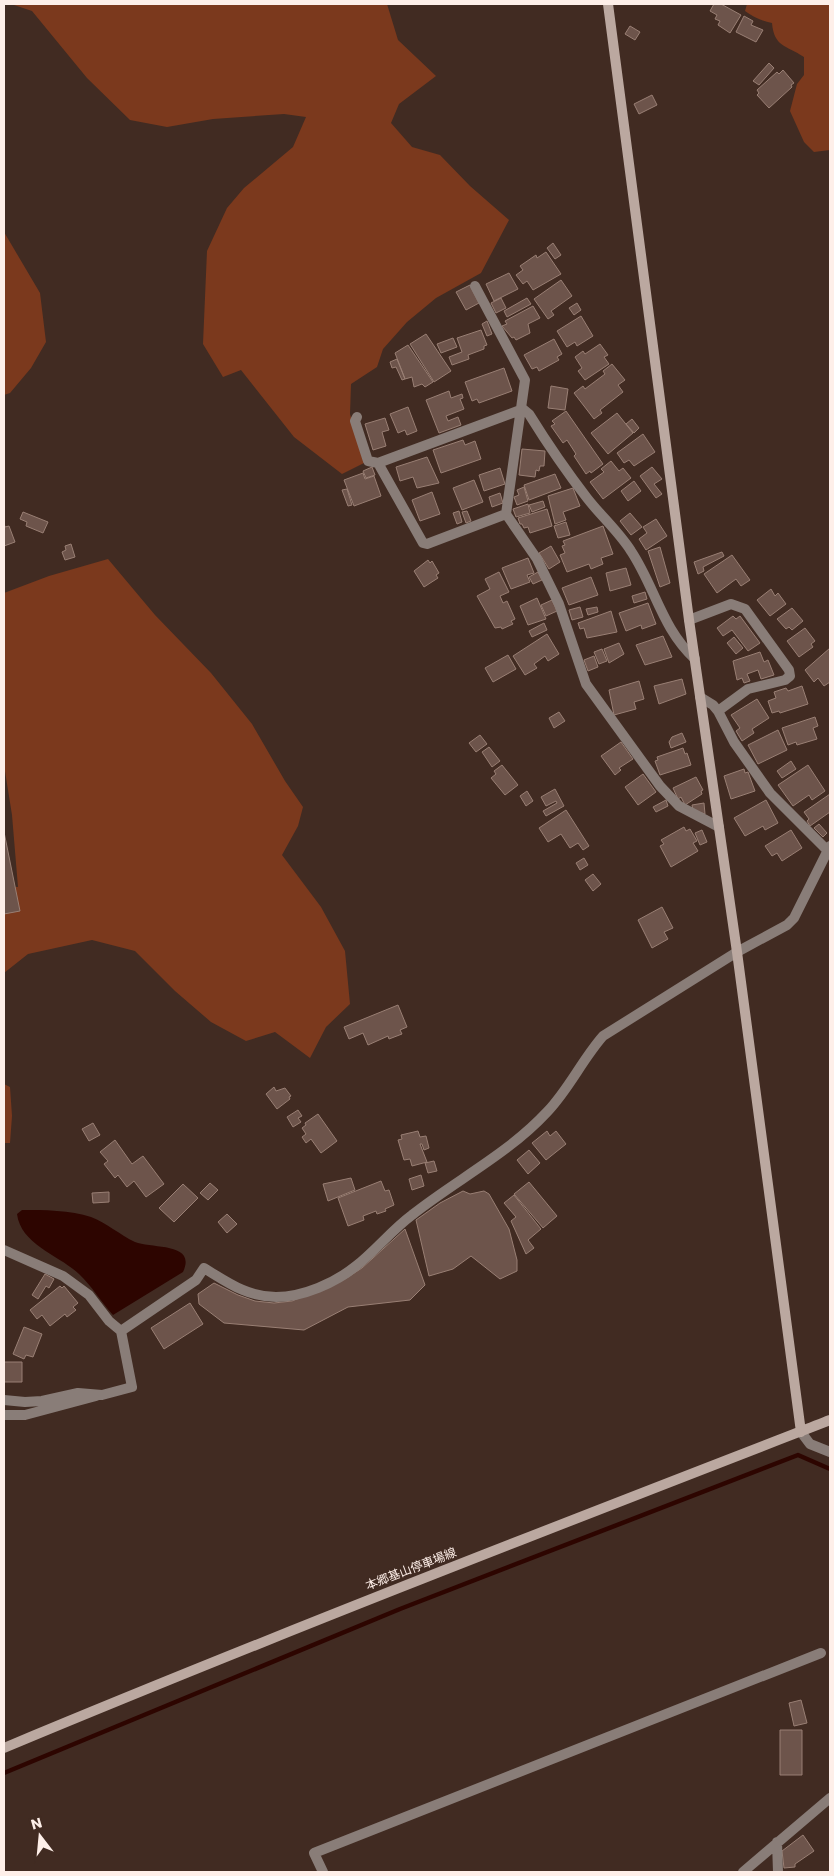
<svg xmlns="http://www.w3.org/2000/svg" width="834" height="1876" font-family="Poppins,'Noto Sans JP',sans-serif">
<rect width="100%" height="100%" fill="#412b22"/>
<!-- green -->
<path fill="#7b391d" d="M11,4H387L398,40L436,76L399,104L391,123L412,147L440,155L470,186L509,220L481,273L436,298L407,322L383,349L377,367L351,384L350,414L364,463L342,474L294,437L241,370L223,377L203,344L207,251L227,208L244,188L293,147L306,117L284,114L213,119L167,127L130,120L87,78L32,11Z
M747,4H830V150L814,152L804,142L790,111L797,84L804,75V57C786,45 774,47 772,23C762,21 753,17 745,11Z
M4,232L40,293L46,342L31,368L10,393L4,395Z
M108,559L155,615L211,673L252,724L285,781L303,807L298,826L282,855L321,907L345,951L350,1004L326,1027L310,1058L275,1032L246,1041L211,1022L175,991L135,951L92,940L28,954L4,973V886L18,887L12,815L4,765V593L49,576Z
M4,1084L10,1087L12,1116L10,1143H4Z"/>
<!-- water -->
<path fill="#2d0500" d="M22,1210C43,1210 71,1210 91,1217C107,1223 120,1235 135,1242C152,1249 197,1242 183,1272L113,1315C101,1302 92,1286 79,1274C59,1255 21,1245 17,1214Z"/>
<g fill="none" stroke-linecap="round" stroke-linejoin="round">
<!-- stream -->
<path stroke="#2d0500" stroke-width="4.5" d="M4,1773L400,1609L798,1455L830,1469"/>
</g>
<!-- building -->
<path fill="#6d544b" stroke="#997f74" d="M714,4H721L741,15L730,33L718,25L720,21L715,19L717,15L710,11Z
M744,16L753,21L751,25L763,30L756,42L736,32Z
M630,26L640,32L635,40L625,34Z
M769,63L774,68L759,85L753,81Z
M783,70L794,83L791,85L792,87L769,108L757,95L759,93L757,90L777,72L779,74Z
M652,95L657,105L639,114L634,104Z
M553,243L561,255L555,259L547,248Z
M546,252L561,274L533,290L527,281L523,284L516,275L523,270L520,266L536,255L537,258Z
M509,273L518,289L494,301L486,284Z
M561,280L572,296L551,311L554,315L548,319L534,299Z
M470,285L479,303L466,310L456,292Z
M501,298L506,308L496,313L491,303Z
M527,298L531,304L507,317L504,311Z
M577,303L581,310L574,315L569,308Z
M533,306L540,318L528,324L530,333L516,340L514,337L512,338L502,326L507,324L505,321Z
M581,316L593,336L577,346L575,342L567,347L557,331Z
M487,321L492,334L487,336L482,324Z
M481,330L487,345L484,346V349L468,355L469,359L452,365L449,357L462,352L457,338Z
M426,334L451,371L434,382L410,344Z
M453,338L457,347L441,353L437,344Z
M554,339L562,354L557,357L559,360L539,371L537,367L532,369L524,355Z
M600,344L608,355L604,357L609,364L585,380L578,371L582,368L575,357L583,351L585,354Z
M408,345L433,382L425,387L422,384L414,387L412,377L405,379L395,353Z
M397,359L405,379L402,380L396,367L392,368L390,362Z
M612,364L625,380L618,385L623,392L600,410L602,413L594,419L574,393L583,386L585,389L605,374L603,371Z
M504,368L512,391L479,403L477,399L472,401L465,382Z
M551,386L568,389L565,410L548,408Z
M449,391L451,398L462,394L463,398L460,399L464,409L446,416L448,421L458,417L461,425L439,433L426,400Z
M408,407L417,431L407,435L405,430L398,433L390,414Z
M566,411L603,464L591,473L590,471L586,474L574,456L576,454L567,440L563,443L551,426L555,424L552,421Z
M617,413L633,433L608,454L591,433Z
M385,418L389,430L382,432L386,446L373,450L365,424Z
M632,419L639,428L634,433L626,424Z
M643,434L655,452L634,466L629,460L624,463L617,453Z
M463,440L465,445L475,441L481,459L441,473L433,450Z
M522,449L545,451L544,466H540L539,471L536,470L535,477L519,475Z
M427,457L439,483L417,488L413,477L400,481L396,467Z
M611,461L619,471L623,468L631,478L603,499L590,482L604,472L601,469Z
M372,467L375,475L366,478L363,471Z
M652,467L662,479L654,484L662,494L656,498L640,476Z
M500,468L505,484L484,491L479,475Z
M363,473L365,479L374,476L381,496L354,506L344,480Z
M555,474L561,488L529,500L524,485Z
M474,480L483,502L462,510L453,488Z
M634,481L641,491L628,501L621,491Z
M524,487L528,501L517,505L514,497L519,495L517,490Z
M573,488L580,506L563,512L566,520L555,524L548,496Z
M347,489L352,505L348,506L342,490Z
M432,492L440,514L420,521L412,500Z
M500,493L503,503L492,507L489,497Z
M543,501L545,507L532,512L529,505Z
M528,504L530,513L516,517L513,509Z
M547,509L552,526L530,533L528,527L524,528L522,524H520L518,518Z
M459,511L462,522L457,524L453,513Z
M467,511L471,521L466,523L462,512Z
M23,512L48,522L43,533L26,526L27,522L20,519Z
M630,513L642,527L631,535L620,521Z
M656,519L667,536L646,550L639,539L647,533L643,527Z
M566,522L570,535L558,538L554,526Z
M4,523L5,527L9,526L15,542L4,546V549Z
M603,526L613,554L601,558L603,564L591,569L589,564L567,572L560,555L565,553L562,546L565,545L563,541Z
M71,544L75,557L65,560L62,552L66,550L65,546Z
M551,546L560,562L549,569L539,553Z
M660,547L670,583L660,587L648,551Z
M722,552L724,556L703,567L704,571L698,574L694,562Z
M732,555L750,580L741,586L736,579L717,593L704,574Z
M528,558L534,573L527,575L530,582L511,589L502,568Z
M428,560L430,563L432,561L439,573L436,575L438,578L424,587L414,571Z
M626,568L631,585L610,591L606,573Z
M499,572L509,592L500,596L503,603L507,601L515,619L511,621L513,624L502,629L501,627L495,628L477,596L490,589L485,579Z
M538,572L542,580L533,584L529,577Z
M591,577L598,595L569,605L562,588Z
M771,589L775,596L778,593L786,604L770,616L757,600Z
M645,592L647,599L634,603L632,596Z
M537,598L546,619L528,625L520,606Z
M552,600L557,611L546,616L541,605Z
M648,603L656,624L642,629L641,625L626,631L619,613Z
M580,607L583,617L572,620L569,610Z
M597,607L598,612L588,615L586,609Z
M792,608L803,621L792,630L789,627L786,629L777,619Z
M611,611L617,632L587,638L584,628L580,629L578,623Z
M733,616L736,619L740,616L760,643L748,651L732,630L723,636L717,628Z
M544,623L547,630L532,637L529,631Z
M805,628L815,641L811,644L813,647L799,657L787,641Z
M547,634L559,654L548,661L545,656L534,664L537,668L525,675L513,656Z
M663,636L672,657L645,665L636,645Z
M734,637L743,648L736,654L727,643Z
M619,643L624,654L609,663L604,649Z
M830,648V682L824,686L818,678L814,682L805,670Z
M602,649L607,661L599,664L594,652Z
M760,652L764,662L768,660L774,675L761,679L758,670L747,674L750,681L744,683L742,678L737,680L733,661Z
M508,655L516,669L493,682L485,668Z
M594,656L598,667L588,671L584,660Z
M682,679L686,694L659,704L654,686Z
M639,681L644,699L634,702L636,709L614,715L609,690Z
M802,686L808,704L780,713L779,711L772,713L768,701L776,698L774,692L786,688L788,691Z
M757,699L769,718L752,729L754,733L742,741L736,731L740,728L731,715Z
M559,712L565,721L554,728L549,718Z
M815,717L818,726L813,728L817,739L797,745L796,742L788,745L782,728Z
M778,730L787,750L758,764L748,745Z
M682,733L686,742L671,748L669,742L672,737Z
M480,735L487,744L476,752L469,743Z
M621,742L633,759L619,768L621,770L615,775L601,756Z
M489,747L500,761L492,767L482,752Z
M683,748L685,754L687,753L691,765L660,775L655,761L658,760L657,757Z
M791,761L796,769L782,778L777,771Z
M502,765L518,785L505,795L491,778L496,774L494,771Z
M808,765L825,791L812,800L809,795L793,806L778,785Z
M744,769L745,773L748,772L755,791L731,799L724,776Z
M643,774L656,792L638,805L625,787Z
M696,777L703,790L701,791L702,794L685,805L681,797L678,799L673,788Z
M555,789L564,806L546,816L543,811L557,803L556,801L546,806L541,797Z
M527,791L533,801L526,806L520,796Z
M830,794V812L810,826L807,821L809,819L804,812Z
M666,800L668,806L656,812L653,807Z
M766,800L778,823L765,830L763,826L745,836L734,818Z
M704,803L705,814L693,810L692,805Z
M566,810L589,846L583,850L578,843L570,848L561,834L548,842L539,828Z
M819,824L827,833L823,837L814,828Z
M684,827L686,831L690,829L697,841L693,843L698,851L671,867L660,846L664,844L661,840Z
M702,830L707,842L700,845L695,833Z
M791,830L802,848L782,861L777,853L772,856L765,846Z
M4,832L20,911L4,914Z
M584,858L588,865L580,870L576,863Z
M593,874L601,884L593,891L585,880Z
M662,907L673,928L664,932L668,939L652,948L638,920Z
M398,1005L407,1027L400,1030L402,1034L389,1039L388,1036L368,1045L363,1033L349,1039L344,1027Z
M274,1087L276,1091L285,1088L291,1096L289,1097L290,1099L277,1109L266,1094Z
M298,1110L302,1116L298,1118L301,1122L293,1127L287,1117Z
M318,1114L337,1141L321,1153L311,1139L306,1143L302,1137L306,1134L302,1128L306,1125L305,1123Z
M93,1123L100,1135L89,1141L82,1129Z
M418,1131L420,1137L426,1136L429,1148L424,1150L422,1144H420L427,1162L412,1166L410,1159L404,1160L398,1140L402,1139L401,1135Z
M547,1131L550,1136L556,1131L566,1144L546,1160L532,1143Z
M115,1140L132,1164L143,1156L164,1184L146,1197L134,1181L127,1187L118,1175L115,1178L104,1164L108,1161L100,1152Z
M529,1150L540,1163L528,1174L517,1160Z
M434,1161L437,1171L428,1173L425,1163Z
M421,1175L424,1186L412,1190L409,1179Z
M351,1178L355,1190L328,1201L323,1184Z
M381,1181L385,1191L389,1190L394,1205L385,1209L386,1211L377,1214L376,1211L363,1216L364,1220L348,1226L338,1198Z
M529,1182L557,1216L543,1228L514,1194Z
M210,1183L218,1190L208,1200L200,1193Z
M183,1184L198,1198L174,1222L159,1208Z
M463,1191L470,1194L484,1191L489,1194L509,1229L517,1260V1271L500,1279L471,1256L453,1269L429,1276L416,1220L440,1203Z
M109,1192V1202L93,1203L92,1193Z
M514,1195L541,1229L528,1240L534,1248L526,1254L511,1221L516,1217L504,1203Z
M227,1214L237,1224L227,1233L218,1222Z
M405,1229L425,1285L410,1300L348,1307L304,1330L224,1323L199,1304L198,1294L214,1283L238,1295L255,1301L274,1303L292,1301L345,1279L362,1268Z
M45,1274L54,1279L49,1288L46,1286L38,1299L32,1295Z
M60,1286L62,1288L64,1286L78,1303L73,1307L76,1310L67,1317L65,1314L50,1326L42,1315L37,1319L30,1310Z
M190,1303L203,1324L164,1349L151,1328Z
M24,1327L42,1334L33,1357L26,1355L24,1359L13,1354Z
M4,1362H22V1382H4Z
M801,1700L807,1723L794,1726L789,1703Z
M780,1730H802V1775H780Z
M803,1835L814,1851L795,1864V1867L784,1868L782,1851Z"/>
<g fill="none" stroke-linecap="round" stroke-linejoin="round">
<!-- street -->
<path stroke="#897d78" stroke-width="10" d="M475,286L525,380L506,514L537,559L559,604L586,684L660,786L679,806L719,827
M357,417L355,421L368,461L378,463L423,543L427,544L506,514
M378,463L523,409L529,414C547,443 566,471 587,498C601,516 619,532 631,551C655,587 662,629 695,659
M689,620L731,604L745,609L789,670L790,676L785,680L748,689L718,711
M700,697L713,705L718,711L734,742L770,793L828,851
M4,1250L63,1276L89,1295L109,1321L121,1331L132,1387L102,1395L78,1393L42,1401L25,1402L4,1400
M121,1331L196,1280L204,1268C227,1282 247,1297 276,1297C303,1297 335,1283 356,1266C376,1250 392,1230 412,1215C456,1180 508,1154 547,1112C569,1089 582,1060 603,1036L737,952L787,925L794,918L830,846
M4,1415H25L96,1396
M801,1432L810,1444L830,1452
M777,1842L778,1872
M323,1872L314,1853L821,1653
M743,1872L830,1798"/>
<!-- secondary -->
<path stroke="#bba8a0" stroke-width="10" d="M608,4L689,620L737,952L801,1432
M4,1748C277,1634 554,1527 830,1420"/>
</g>
<g text-anchor="middle" stroke-width="4.5" stroke-linejoin="round" paint-order="stroke">
<!-- street labels -->
<g font-size="12" fill="#feefe9" stroke="#412b22">
<text transform="translate(411 1569) rotate(-21)" y="4">本郷基山停車場線</text>
</g>
</g>
<!-- border -->
<rect width="834" height="1876" fill="none" stroke="#feefe9" stroke-width="10"/>
<!-- north arrow -->
<g transform="translate(40 1836) rotate(344)" stroke="#412b22" stroke-width="4" paint-order="stroke">
<path d="M0-4L9 19L0 12L-9 19Z" fill="#feefe9"/>
<text y="-8" font-size="14" font-weight="bold" text-anchor="middle" fill="#feefe9">N</text>
</g>
</svg>
